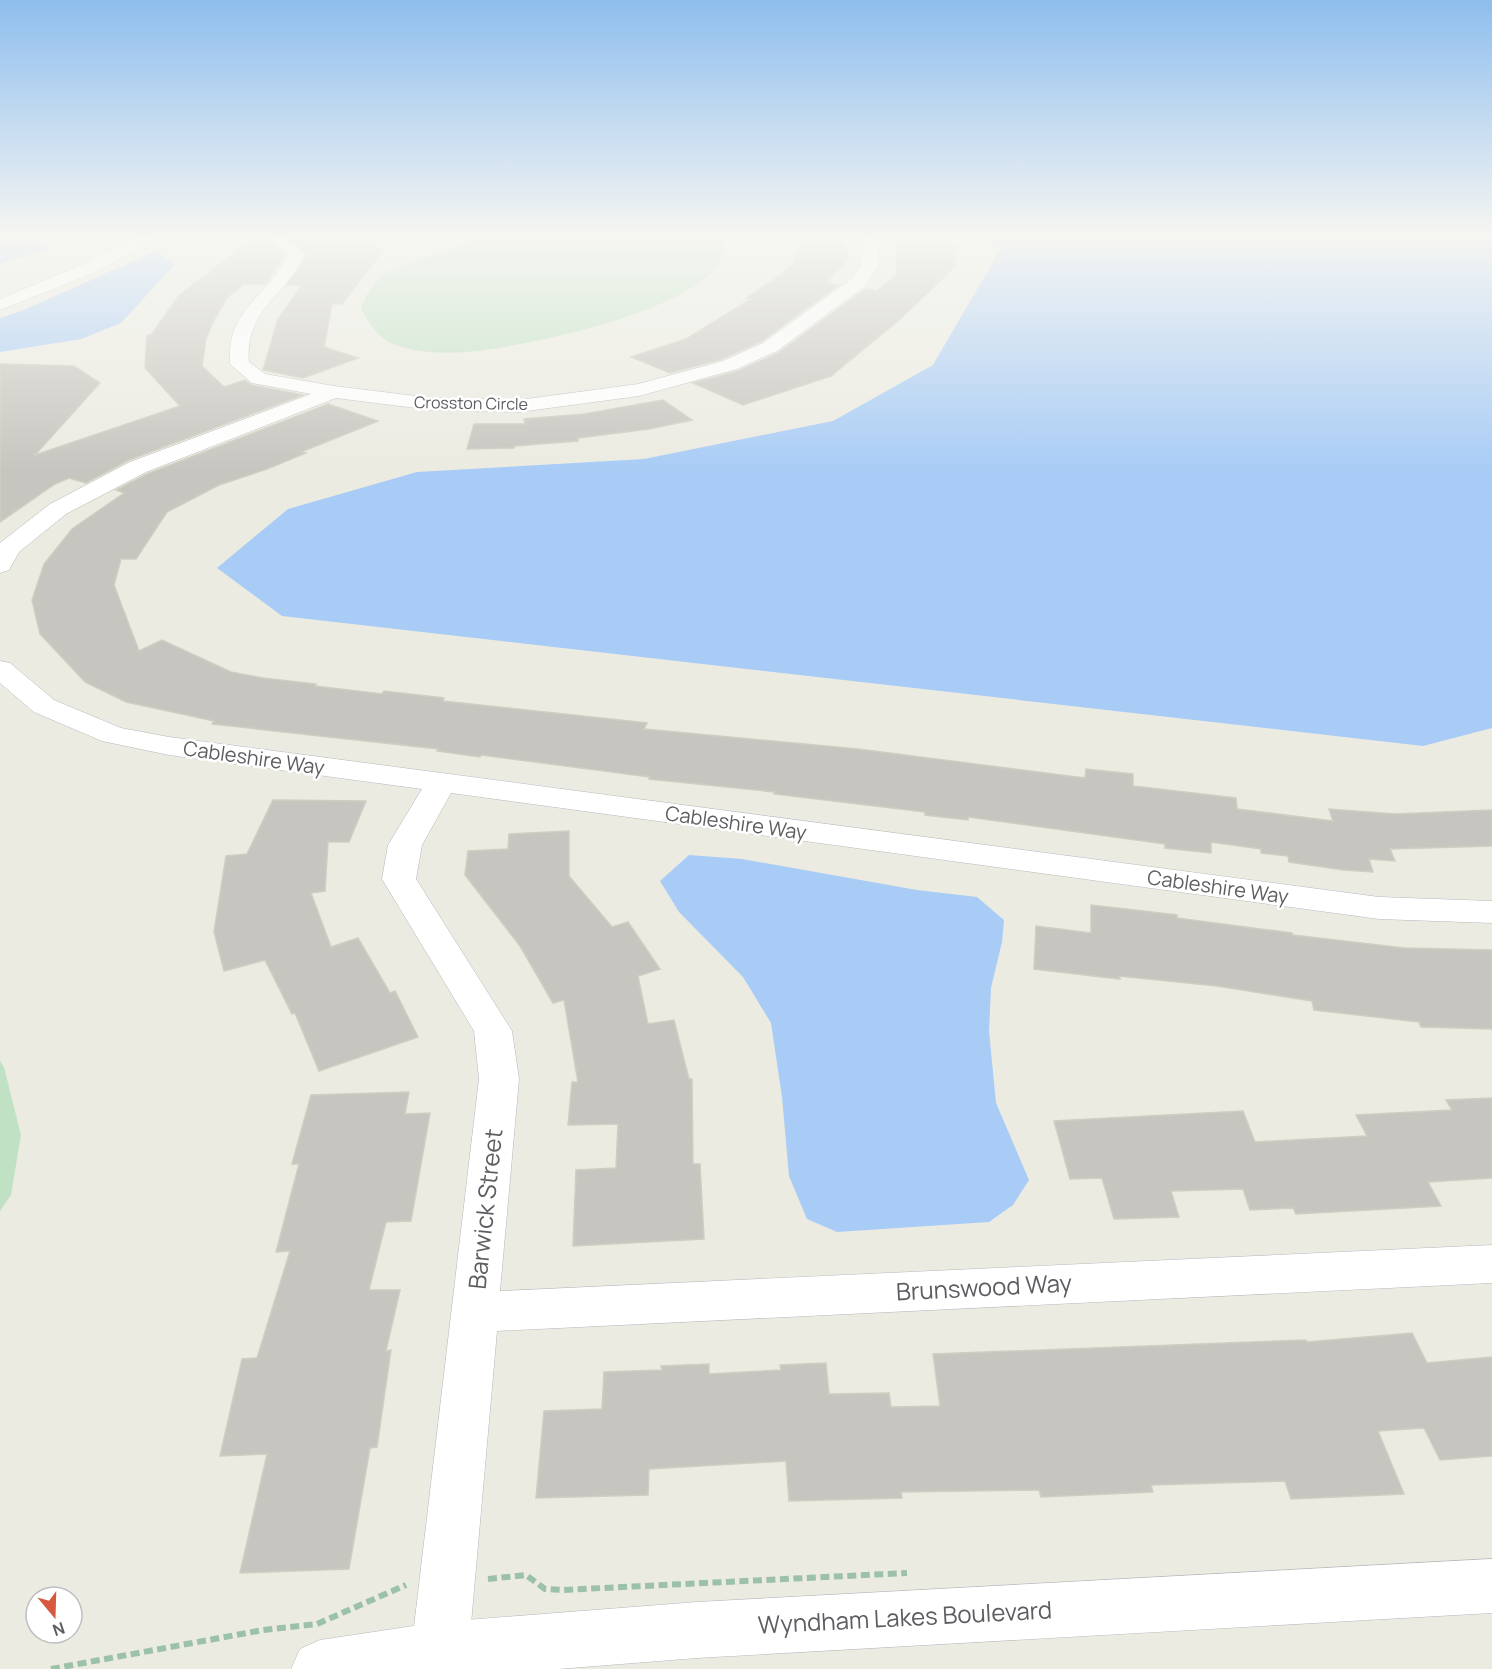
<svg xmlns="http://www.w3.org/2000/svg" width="1492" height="1669" font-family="Manrope,sans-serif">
<rect width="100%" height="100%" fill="#ecebe2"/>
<!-- green -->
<path fill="#c1e1c4" d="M479,237H717L724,241C734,306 524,346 476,351C450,354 416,354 391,343C378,338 368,321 361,309L367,294L384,273Z
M0,1061L4,1067L21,1135L11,1195L0,1211Z"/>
<!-- water -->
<path fill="#a8ccf6" d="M987,237H1492V728L1423,746L282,616L217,568L288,509L417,472L644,459L833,421L933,365L1001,248Z
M30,241L49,248L0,264V244Z
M156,251L175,264L121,323L81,339L0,352V318L24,310Z
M689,855L742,859L917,890L977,897L1004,920L1002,942L991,988L989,1031L996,1103L1029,1180L1013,1205L989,1222L837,1232L807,1219L789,1176L782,1097L771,1023L743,977L679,912L660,881Z"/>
<!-- building -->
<path fill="#c7c5bf" stroke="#d0cdc1" stroke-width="1.5" d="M256,237H267L285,255L265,284H244L227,298L213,322L206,339L202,366L224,387L245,380L252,385L303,395L129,460L86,483L69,478L55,484L0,522V364L74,366L100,383L35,455L180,406L145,368L147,335H151L179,295Z
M289,237H363L382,252L342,304H332L324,347L358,358L303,378L263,370L278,319L302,285H287L307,254Z
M802,237H839L849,257L826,283L839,285L762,341L722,359L670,373L631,357L686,339L751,299L746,298L782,274L794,262Z
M898,237H945L950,244H955L956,266L899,320L831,376L743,405L693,383L738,371L778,353L865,289L877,291L896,275Z
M663,400L692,420L649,429L578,438V441L514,446V448L467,449L474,424H525L524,419L584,414Z
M328,404L378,421L301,452L306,453L267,469L219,485L167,512L136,559H121L114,585L139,651L162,640L231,672L263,678L316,684L315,686L382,694L384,691L444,698L443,701L647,723L644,729L858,749L1085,778L1086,769L1133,774V786L1236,798L1237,809L1333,821L1329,809L1395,814L1492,810V846L1390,849L1395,861L1369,859L1373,872L1344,870L1289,862L1288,856L1261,853V849L1211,842V853L1165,848V844L968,817V820L925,815V812L774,794L775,792L649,779L650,777L481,755L480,757L437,751L438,749L212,724L214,721L126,702L85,682L40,634L32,600L44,564L72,529L124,493L116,490L147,474Z
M273,800L366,801L349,842H328L325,891L311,893L331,947L358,938L390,993L395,991L418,1037L319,1071L295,1013L292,1014L265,960L224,971L214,932L226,856L247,854Z
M569,831V876L612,927L628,922L660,969L638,976L648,1024L674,1020L689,1079H692L693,1164H700L704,1239L573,1246L576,1170L616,1168L618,1124L568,1125L572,1082H578L564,1000L553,1003L520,946L465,875L468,851L508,849L509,834Z
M1091,905L1177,915V918L1292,933L1293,935L1404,948L1492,950V1029L1421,1027L1419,1022L1314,1010L1312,1001L1217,986L1119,976L1120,979L1034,969L1036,926L1091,933Z
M409,1092L405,1114L430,1113L411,1221L386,1222L369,1290H400L386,1351L391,1350L377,1447L370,1448L349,1569L240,1573L267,1454L220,1456L242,1359L257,1358L290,1251L276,1252L299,1164H292L311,1095Z
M1492,1098V1178L1428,1182L1441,1206L1296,1214L1293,1208L1250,1210L1243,1189L1171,1191L1179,1217L1114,1219L1102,1178L1070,1179L1054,1121L1243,1111L1255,1142L1367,1136L1356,1115L1452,1110L1446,1100Z
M1412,1333L1427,1363L1492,1357V1456L1440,1460L1424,1428L1378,1431L1404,1494L1291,1499L1285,1481L1151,1485L1153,1492L1041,1497L1039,1490L901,1492L902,1498L789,1501L786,1461L649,1469L648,1495L536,1498L544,1411L602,1409L604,1372L662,1370L661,1366L709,1364V1374L781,1370L780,1365L826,1363L829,1394L889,1393L891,1407L940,1406L933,1354L1306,1340L1307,1342Z"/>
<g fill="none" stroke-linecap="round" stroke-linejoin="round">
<!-- minor casing -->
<g stroke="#b5b7bb" stroke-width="1">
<path id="minor" d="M269,237H286L305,254C286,296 244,311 249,362L265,374L334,386L432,398L519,400L638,384L723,361L763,343L853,278C861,267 868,250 859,237H875L879,242L878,266L865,286L777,351L737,369L639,396L519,412L432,410L336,398L146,472L66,514L19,552L9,570L0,573V543L50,504L130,462L311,394L252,383L230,364C226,308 267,299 288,255Z
M0,661L10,663L54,700L121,728L169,737L1379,897L1492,901V923L1379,919L451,793L422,845L416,879L512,1031L519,1079L500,1291L1492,1245V1283L497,1331L467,1669H409L479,1079L474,1031L382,879L388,845L422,789L169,755L102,741L34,712L0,683Z"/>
</g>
<!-- tertiary casing -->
<g stroke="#b5b7bb" stroke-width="1">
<path id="tertiary" d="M137,237H157L96,272L0,310V299L84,264Z
M1492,1559V1613L697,1658L558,1669H291L300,1649L320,1640L440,1622L697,1602Z"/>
</g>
<!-- path -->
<path stroke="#9cc1a9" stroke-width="6" stroke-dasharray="9 4.5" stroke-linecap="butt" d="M488,1579L526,1575L545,1589L562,1590L907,1573
M51,1669L263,1630L317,1624L406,1585"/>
<!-- minor -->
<use href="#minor" fill="#fff" fill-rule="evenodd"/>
<!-- tertiary -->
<use href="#tertiary" fill="#fff" fill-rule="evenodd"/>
</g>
<!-- sky -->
<linearGradient id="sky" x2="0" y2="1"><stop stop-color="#8ebeee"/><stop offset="0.5" stop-color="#f6f6f2"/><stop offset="1" stop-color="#f6f6f2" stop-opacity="0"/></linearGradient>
<rect width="1492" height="471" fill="url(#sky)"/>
<g text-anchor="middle" stroke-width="5" stroke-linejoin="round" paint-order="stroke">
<!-- far-street labels -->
<g font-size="16" fill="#5b5d61" stroke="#fff">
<text transform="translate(471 403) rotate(1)" y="6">Crosston Circle</text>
</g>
<!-- street labels -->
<g font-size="20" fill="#5b5d61" stroke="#fff">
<text transform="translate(254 758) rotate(8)" y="7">Cableshire Way</text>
<text transform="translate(736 823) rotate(8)" y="7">Cableshire Way</text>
<text transform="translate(1218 887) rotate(8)" y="7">Cableshire Way</text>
</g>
<!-- near-street labels -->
<g font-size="24" fill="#5b5d61" stroke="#fff">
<text transform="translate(486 1209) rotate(-84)" y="8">Barwick Street</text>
<text transform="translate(984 1288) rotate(-3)" y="8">Brunswood Way</text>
<text transform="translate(905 1618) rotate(-3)" y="8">Wyndham Lakes Boulevard</text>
</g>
</g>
<!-- north arrow -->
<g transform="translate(54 1615) rotate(161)"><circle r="28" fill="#ffffff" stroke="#bdbec0" stroke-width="1.5"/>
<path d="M0-4.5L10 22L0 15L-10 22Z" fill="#d6593e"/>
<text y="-9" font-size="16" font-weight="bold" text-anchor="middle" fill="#5b5d61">N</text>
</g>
</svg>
